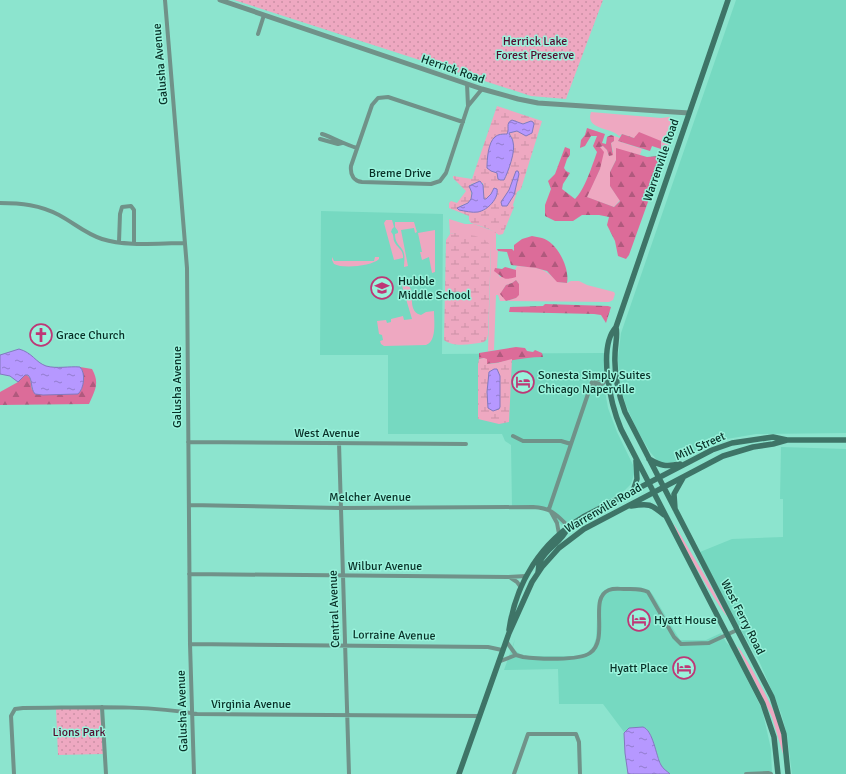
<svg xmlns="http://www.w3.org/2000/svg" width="846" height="774" font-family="Signika,sans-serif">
<defs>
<pattern id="forest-firs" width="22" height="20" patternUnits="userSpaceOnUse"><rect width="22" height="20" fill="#dc6c99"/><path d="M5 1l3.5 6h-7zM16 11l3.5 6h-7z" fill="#b0597d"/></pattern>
<pattern id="wetland-marsh" width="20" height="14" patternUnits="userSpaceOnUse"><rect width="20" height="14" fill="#eea8c1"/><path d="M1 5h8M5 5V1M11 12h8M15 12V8" fill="none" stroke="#cb91a6"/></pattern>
<pattern id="park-dots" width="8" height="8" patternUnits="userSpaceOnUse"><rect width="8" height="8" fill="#eea8c1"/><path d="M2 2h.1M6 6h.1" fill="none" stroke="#cb91a6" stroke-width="1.8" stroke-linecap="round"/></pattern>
<pattern id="water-ripples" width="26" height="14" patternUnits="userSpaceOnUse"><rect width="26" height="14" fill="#b698ff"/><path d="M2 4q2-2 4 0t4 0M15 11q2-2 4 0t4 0" fill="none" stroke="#927cce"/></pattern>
</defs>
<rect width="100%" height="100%" fill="#8ce4ce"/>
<!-- built -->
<path fill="#76d9c1" d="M736,0H846V433L756,434L727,439L709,445L674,462L662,463L657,460L650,452L636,428L625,403L619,377L618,358L621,333Z
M321,211L443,214L442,354L604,353L605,391L608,408L617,432L633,465L634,474L631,484L625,490L563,527L547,509L512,508L511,445L505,441L502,434H388V355H320Z
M781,447L846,449V774H792L787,735L781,713L772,691L759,661L734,618L700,552L732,539L783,537V499H780Z
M615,587H639L649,590L653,595L680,640H706L721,633L726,642L730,646L762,709L771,749L772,774H670L662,767L650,733L646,728L641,727L629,728L624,732L603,704H559L558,669L504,670L515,639L513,647L516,651L520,654L527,656H572L582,655L588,652L593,647L596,638L598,600L602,592L608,588Z"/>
<!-- green -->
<path fill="#eea8c1" d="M591,112L661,118L669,117L673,119L676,125L673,129L667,149L664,151L662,150L661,141L634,138L622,134L619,136C610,127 585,130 591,112Z
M614,136L620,138L618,141L642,149L640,155L616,149V160L610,172V186L620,200L614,207L586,197L600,169V147L603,146L607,150L609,156L613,152L611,143L614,141Z
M449,219L465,224H474L496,232V250L498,251L497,268H495L500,277L516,271L515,270L517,266C538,268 542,266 558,282L567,283L571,281H579L587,285L614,292L615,294L613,300L609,302L507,301L516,298L519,284L516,280L512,283L506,285L501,293L506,301H500L498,295H496L494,350L488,351L491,246L454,233L450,234Z
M386,220H392L394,227L392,229L391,232C394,235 393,237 394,241C397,248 404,250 403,258L394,260L384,223Z
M395,222H414L417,232L415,233L414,228L401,230L408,266L404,267C404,263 405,258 404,254C403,246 395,246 395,234L398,233V231L395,227Z
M435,230V272L432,273L429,257L422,260L420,252H422L418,233Z
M332,257L334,261H374L375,257H379V259C372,266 343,269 334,264L332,260Z
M406,281C408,284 410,287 411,290C413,298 409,312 421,315L426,312L434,311C434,321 437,341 426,345L384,346L381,344L380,341L383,340L382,335L379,334L377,321L386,320L387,323L391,322V319L403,316L404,320L412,319L401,282Z
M674,524L708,581L727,616C720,610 675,533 674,524Z
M737,646C745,653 774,710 779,723C782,733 783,744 783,754L772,717Z"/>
<!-- forest -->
<path fill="url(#forest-firs)" d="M587,128L605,134L602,143L606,144L607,137L611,135L614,136V141L611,143L613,155L609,156L607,150L603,146L600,147L604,152L600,169L587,197L614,207L620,201L610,186V172L616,160V148L647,157L659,156V171L629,255L626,259L618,256L615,241L607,225L609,217L599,215H582L573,221H555L545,216V205L551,189L548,181L555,174L565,147L570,149V155L567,159L564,168L566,171L570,173L563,184L562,189L575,199C585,189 592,166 597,152L593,146L597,136H591L585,146L580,148L581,140L585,135Z
M639,132L661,141V149L652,146L650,151L618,141L622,134L634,138Z
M532,236C535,237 539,237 542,238C557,242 570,268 567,283L557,282L547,271L536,268L511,265L507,252L498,251L497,249H512L514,251V245L522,239Z
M505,267L516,270V277C503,281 504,278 494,271L495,268L502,269Z
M516,280L519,284V295L516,298L506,301L500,294L506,285L512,283Z
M545,304L608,306L611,307L606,323L601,315L594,314L509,312L510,307L543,306Z
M516,347L525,348L527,351L533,352L535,350L542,353L543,357C524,357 506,362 487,364L484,358L479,359V353Z
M80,367L92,369C100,383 95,390 89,404L0,405V392L18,382L25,375H27L30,378L32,390L81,391L83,372Z"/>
<!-- wetland -->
<path fill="url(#wetland-marsh)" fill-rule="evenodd" d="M497,106L542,121L521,189L517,192L513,205L514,207L503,234L499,235C491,229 481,226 471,223L469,220V216L449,208V203L451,201L457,203L466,191L453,178V176L472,179ZM527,122L534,124C531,137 528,137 517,131L509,133L513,140L498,179L497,173L487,168C487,151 491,146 501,134H507L518,123L523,124ZM476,183H483L484,199H486L491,194L493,190L490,205L460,206L468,203L471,199V184Z
M454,233C466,234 484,235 491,246L488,334L487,339L484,342C472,344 454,348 444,340L446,240L450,234Z
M484,358L487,359V364L497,363L512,359L509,422L499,424L478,419V364L479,359ZM500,376V407L488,378Z"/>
<!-- park -->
<path fill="url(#park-dots)" d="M234,0H603L566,99L531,96Z
M56,709H100L103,754L58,755Z"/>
<!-- water -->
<path fill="url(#water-ripples)" stroke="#8279be" d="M512,120L523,124L531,121L533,122L534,124L532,133L526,136L517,131L509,133C510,136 513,139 513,142C516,151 508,172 504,180H500L498,179L497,173L491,171L487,168C487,160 488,142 495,137C498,134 503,134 507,134C510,129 505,123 512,120Z
M516,171H518L519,174L514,195L507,206H502L501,202L509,190Z
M480,181L483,185L484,199H486L491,194L494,188L497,189C499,198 488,210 478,212C472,213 465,211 459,210L457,208L468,203L471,199L472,193L469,186Z
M19,349C33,353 35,362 46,366C57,369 69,366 80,367C86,373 84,389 78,394L43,395L35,394C30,388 33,380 28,375H25L18,382L10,376L0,374V355Z
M494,369H497L500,376V407L499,409L493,411L488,408L487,392L489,372Z
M643,727C653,730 656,756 661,765C663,769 667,771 670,774H628L625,753L624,733L629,728Z"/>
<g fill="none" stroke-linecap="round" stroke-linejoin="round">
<!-- minor -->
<path stroke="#709289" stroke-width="4" d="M165,0L187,268L190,644L194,774
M258,34L264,15
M467,84L468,106
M463,122L388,97L378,98L372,105L351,166C350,175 354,181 362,182L431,184L440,181L446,173L468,106L482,89
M322,134C334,138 344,144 357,148
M320,139L338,144L342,143
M0,203C21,203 40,205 59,215C74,223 86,234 102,239C127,247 159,243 185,243
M119,242L120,214L122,207L131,206L134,210V243
M590,391L596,384H602L608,379
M513,436L523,441H561L571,444
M188,442L466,444
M339,443L349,774
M189,505L340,508L533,507C551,508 556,514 568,526
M549,509L592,382C600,377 607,379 616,378
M551,512L557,523L559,534
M189,574L508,577L526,576
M511,578L517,582L520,586
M506,641L516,655L523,657C537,659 579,661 590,653C610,639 588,598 609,590C614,588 619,589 624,589C632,589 641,588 648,592L674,637L681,644L709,643L737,630
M190,644L488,647L502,650
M498,662L516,655
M102,707L106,774
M14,774L11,716L15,709L23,708C81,708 140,704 197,714L479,716
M514,774L528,734H576L579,742L580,774
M746,774L768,773L771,774"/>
<!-- tertiary -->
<path stroke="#709289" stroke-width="5" d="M220,0L482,89L518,99L538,103L689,113"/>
<!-- secondary -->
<path stroke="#3e7467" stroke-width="5.5" d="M728,0L616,327C597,348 611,405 621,429L763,704L774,737L778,774
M616,327C618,336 615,345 615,355C614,375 618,393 625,412L772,697L784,734L788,774
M649,459C661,466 666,467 680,464
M633,491L637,479L636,461
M631,506C649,503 651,504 664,515
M675,509L674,494L683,478
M538,572C539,569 538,565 540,562C545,549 562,542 567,529
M509,630C516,582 541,542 583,517L712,450L732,443L773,437L787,440H846
M459,774L509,633L532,582L542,567L559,548L584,529L723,456L753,447L773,444L787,440"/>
</g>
<!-- icons -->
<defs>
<g id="school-ring" transform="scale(1.15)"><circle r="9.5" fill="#99f2db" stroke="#be3776" stroke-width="1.5"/><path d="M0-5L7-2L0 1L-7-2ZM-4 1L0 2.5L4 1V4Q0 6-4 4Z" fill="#be3776"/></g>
<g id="church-ring" transform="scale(1.15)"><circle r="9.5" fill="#99f2db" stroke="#be3776" stroke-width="1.5"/><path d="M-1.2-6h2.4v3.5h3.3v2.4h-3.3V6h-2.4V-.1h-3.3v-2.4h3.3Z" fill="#be3776"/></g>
<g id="hotel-ring" transform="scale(1.15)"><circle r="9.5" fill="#99f2db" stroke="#be3776" stroke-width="1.5"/><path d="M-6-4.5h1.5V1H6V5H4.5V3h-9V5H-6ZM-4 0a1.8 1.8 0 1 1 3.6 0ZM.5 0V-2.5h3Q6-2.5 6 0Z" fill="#be3776"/></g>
</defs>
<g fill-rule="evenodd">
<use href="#school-ring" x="382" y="288"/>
<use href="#church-ring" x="41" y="335"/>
<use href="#hotel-ring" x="523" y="382"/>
<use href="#hotel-ring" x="639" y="620"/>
<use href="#hotel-ring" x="684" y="668"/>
</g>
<g text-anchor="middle" stroke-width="3" stroke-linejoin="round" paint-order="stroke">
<!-- park labels -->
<g font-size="12" fill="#540d30" stroke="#99f2db">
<text x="535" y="45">Herrick Lake<tspan x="535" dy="14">Forest Preserve</tspan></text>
<text x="79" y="736">Lions Park</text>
</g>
<!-- street labels -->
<g font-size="12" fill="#083027" stroke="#99f2db">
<text transform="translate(160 64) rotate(-95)" y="4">Galusha Avenue</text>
<text transform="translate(453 69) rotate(19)" y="4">Herrick Road</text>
<text transform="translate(661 160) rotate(-71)" y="4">Warrenville Road</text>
<text x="400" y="177">Breme Drive</text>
<text transform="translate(177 387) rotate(-90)" y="4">Galusha Avenue</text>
<text x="327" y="437">West Avenue</text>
<text transform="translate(700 446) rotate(-24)" y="4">Mill Street</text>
<text x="370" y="501">Melcher Avenue</text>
<text transform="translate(603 508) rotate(-30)" y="4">Warrenville Road</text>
<text x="385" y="570">Wilbur Avenue</text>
<text transform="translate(334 609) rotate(-92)" y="4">Central Avenue</text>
<text transform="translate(743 617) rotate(63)" y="4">West Ferry Road</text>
<text transform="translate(394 635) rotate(1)" y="4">Lorraine Avenue</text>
<text x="251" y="708">Virginia Avenue</text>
<text transform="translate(182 711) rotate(-92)" y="4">Galusha Avenue</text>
</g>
<!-- poi labels -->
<g font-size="12" fill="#083027" stroke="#99f2db" text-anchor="start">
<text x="398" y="285">Hubble<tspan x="398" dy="14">Middle School</tspan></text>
<text x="56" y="339">Grace Church</text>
<text x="538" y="379">Sonesta Simply Suites<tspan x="538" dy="14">Chicago Naperville</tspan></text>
<text x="654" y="624">Hyatt House</text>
<text x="668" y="672" text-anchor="end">Hyatt Place</text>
</g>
</g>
</svg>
